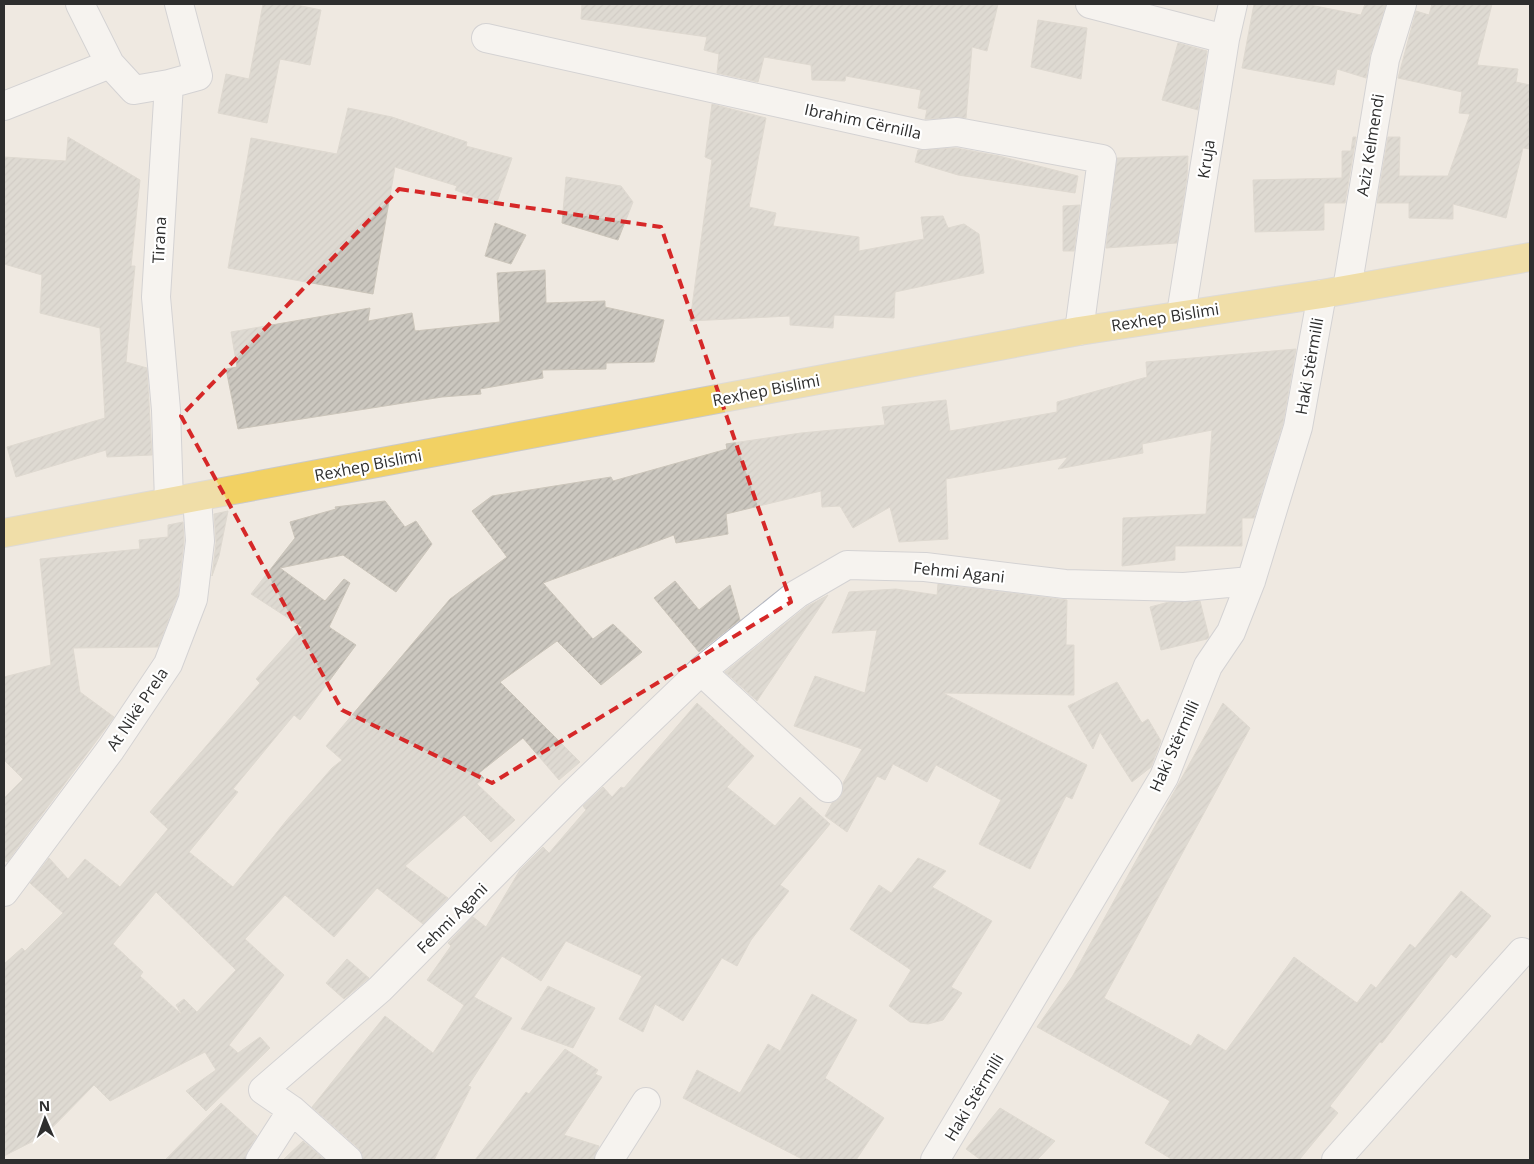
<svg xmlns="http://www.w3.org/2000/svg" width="1534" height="1164" font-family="'Open Sans',sans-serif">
<defs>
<pattern id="building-hatch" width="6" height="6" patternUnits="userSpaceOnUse" patternTransform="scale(1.25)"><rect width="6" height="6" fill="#cbc7bf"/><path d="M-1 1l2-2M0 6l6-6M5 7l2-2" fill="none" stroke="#afaba4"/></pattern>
</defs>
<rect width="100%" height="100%" fill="#efe9e1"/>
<!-- building -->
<path fill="url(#building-hatch)" stroke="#cbc5ba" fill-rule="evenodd" d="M263,4H292L321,10L310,65L280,59L267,123L218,113L226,74L249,79Z
M582,4H998L987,51L972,47L966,118L925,119L927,110L918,108L921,90L846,76L845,81L812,80L811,65L764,57L758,82L717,73L719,54L704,50L707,37L581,19Z
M1254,4H1305L1361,15L1365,4H1386L1370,55L1366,78L1337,69L1334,85L1242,68Z
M1432,4H1492L1477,65L1518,69L1516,82L1530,85V149L1523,148L1506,218L1453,204V219L1409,218V203H1377L1388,137H1400L1399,176H1448L1470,114L1459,113L1462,92L1398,78L1416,11L1429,15Z
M1038,20L1087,28L1081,79L1031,67Z
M1178,43L1207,51L1198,110L1162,100Z
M712,104L766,118L749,207L776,213L773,226L859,237V251L924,239L921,217L943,216L948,228L964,224L979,234L984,273L895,292L894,318L834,315L833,328L790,325V316L690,321L712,160L705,157Z
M348,108L392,117L467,142L466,146L512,158L496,205L455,190L457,186L395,167L373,294L228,268L251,138L337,154Z
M68,137L140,180L131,266H135L126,362L147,368L152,455L107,457L106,450L16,477L7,447L105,418L100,328L40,313L42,275L4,264V157L66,161Z
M1353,137H1356L1345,203H1324V230L1255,232L1253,180L1342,178V151H1351Z
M956,148L999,156L1078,176L1075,193L958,175L915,162L918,150Z
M1188,156L1187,177L1177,243L1106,248L1117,158Z
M566,177L621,186L633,202L618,240L562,223Z
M1080,205L1074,251H1063V206Z
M495,223L526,235L511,264L485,256Z
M545,270L546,303L605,301V307L664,320L654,362L606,363V369L542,370L543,378L480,389L481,394L442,397L238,429L226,369L237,367L231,332L370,308L368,321L412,313L415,331L500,322L497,273Z
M1296,349L1283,423L1254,518H1242V546H1175V560L1122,566L1123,518L1206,514L1212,430L1142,444L1143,453L1058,469L1068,457L946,479L948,539L899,542L890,507L853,528L840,506L822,507L821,491L726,514L728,534L676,543L674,535L543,583L593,639L613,624L642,652L601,685L557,641L500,682L580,762L559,780L523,738L479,773L484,778L477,784L515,820L491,842L464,815L405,866L448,898L423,924L377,888L334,937L285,895L245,939L284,975L229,1045L238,1053L260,1037L270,1048L206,1111L186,1091L216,1070L205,1052L110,1101L94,1085L45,1135L4,1156V964L22,948L25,951L63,913L30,883L49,858L68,879L85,859L120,887L168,829L150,812L260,683L256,679L302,627L251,594L295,538L290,522L336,509L335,507L385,501L405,527L416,521L432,544L396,592L343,555L280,568L325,601L344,579L350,583L329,627L356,645L300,720L294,715L233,789L238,792L189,852L233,887L286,821L332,768L342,760L326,746L450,599L507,557L472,511L492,496L611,477L613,481L727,449L726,444L801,433L885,425L882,407L946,400L950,431L1057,412V402L1147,377L1146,362ZM156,892L236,970L197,1012L184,999L176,1005L182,1015L140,976L143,972L113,944Z
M228,511L219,556L212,576L216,543L214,514Z
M183,522L184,541L178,595L158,647L73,648L80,692L114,717L7,862L4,860V798L23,779L4,760V677L51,665L40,559L140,549L139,540L168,537V525Z
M675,581L699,610L730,585L740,620L699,652L654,598Z
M938,584L1067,600L1066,645H1074V695L943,693L1087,765L1072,799L1066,796L1030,869L979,844L1001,800L936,765L927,782L893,764L885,780L877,776L847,832L825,816L832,803L840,798L843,791V783L862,749L794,726L815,676L865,693L877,630L832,633L849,592L896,589L937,595Z
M828,595L757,701L725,672L806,607Z
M1200,601L1209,637L1207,639L1161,650L1150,607L1169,602Z
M1117,682L1142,723L1148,719L1161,741L1151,767L1132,782L1100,732L1093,749L1068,706Z
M697,703L754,756L727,787L775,826L800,797L830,824L780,885L789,891L751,940L737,966L722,958L683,1021L655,1004L643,1032L619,1019L642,976L566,941L541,981L502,956L474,997L512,1018L468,1086L471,1087L434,1160H363L358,1148L312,1107L385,1016L433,1053L464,1005L427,980L451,946L448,943L473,917L486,927L520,870L543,847L549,853L586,810L583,806L603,787L612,797L621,787L624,788Z
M1223,703L1250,728L1104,998L1191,1046L1198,1034L1226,1051L1294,957L1357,1003L1371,984L1376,988L1410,944L1415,948L1461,891L1491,916L1456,958L1451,954L1382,1043L1380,1042L1330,1106L1338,1113L1299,1160H1173L1145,1143L1170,1101L1037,1027L1072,977Z
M918,858L946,871L932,887L992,921L951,987L962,993L943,1020L928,1024L910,1022L889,1006L911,970L850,929L879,885L891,893Z
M347,959L369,978L344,999L326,983Z
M548,986L595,1008L573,1048L521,1029Z
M812,994L857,1020L825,1078L884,1118L856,1160H804L683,1098L697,1070L740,1093L768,1044L780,1051Z
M565,1049L598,1070L595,1074L602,1077L564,1135L599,1146L594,1160H475L526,1092L529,1094Z
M221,1103L257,1136L247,1152L245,1160H165Z
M1000,1108L1055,1141L1037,1160H981L966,1149Z
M303,1141L325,1160H283Z"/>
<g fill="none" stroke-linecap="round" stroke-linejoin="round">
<!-- minor casing -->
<g stroke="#b4b7c1" stroke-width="30">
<path id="minor" d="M1090,4L1225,39
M486,38L924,135L957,132L1102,159L1079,331
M110,64L134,90L169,84
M4,106L110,64L80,4
M1347,289L1385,59L1402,4
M1181,314L1225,39L1233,4
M169,501L166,410L156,297L169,84L198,76L179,4
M701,671L828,788
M4,892L111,749L168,664L193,599L200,541L197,498
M260,1160L292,1110
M348,1160L292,1110L263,1090L380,989L571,796L701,671L797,594L847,565L925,567L1065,584L1184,587L1251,581
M609,1160L646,1102
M935,1160L1164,777L1208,666L1231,632L1251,581L1298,427L1322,294
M1336,1160L1522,952"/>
</g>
<!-- primary casing -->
<g stroke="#c9c9c9" stroke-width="30">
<path id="primary" d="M4,533L1079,331L1322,294L1530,257"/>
</g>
<!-- minor -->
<use href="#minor" stroke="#fff" stroke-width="28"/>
<!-- primary -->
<use href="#primary" stroke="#f2d163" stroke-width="28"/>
</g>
<!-- marked area -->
<path d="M0 0H1534V1164H0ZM399,189L661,227L791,602L492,783L342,710L181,416Z" fill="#efe9e1" fill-opacity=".55" fill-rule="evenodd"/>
<path fill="none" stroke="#d62828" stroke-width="4" stroke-dasharray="10 6" stroke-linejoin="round" d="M399,189L661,227L791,602L492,783L342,710L181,416Z"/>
<g text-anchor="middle" stroke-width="4.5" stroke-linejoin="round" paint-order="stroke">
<!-- street labels -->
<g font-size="16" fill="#2e2e2e" stroke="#fff">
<text transform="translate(863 121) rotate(12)" y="6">Ibrahim Cërnilla</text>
<text transform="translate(1370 145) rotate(-81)" y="6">Aziz Kelmendi</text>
<text transform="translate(1206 159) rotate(-81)" y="6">Kruja</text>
<text transform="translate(159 240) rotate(-87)" y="6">Tirana</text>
<text transform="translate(1165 317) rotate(-9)" y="6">Rexhep Bislimi</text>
<text transform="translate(1309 366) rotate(-80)" y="6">Haki Stërmilli</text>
<text transform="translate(766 390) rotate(-11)" y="6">Rexhep Bislimi</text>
<text transform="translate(368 465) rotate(-11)" y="6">Rexhep Bislimi</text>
<text transform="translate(959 572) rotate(6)" y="6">Fehmi Agani</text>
<text transform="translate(137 709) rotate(-56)" y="6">At Nikë Prela</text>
<text transform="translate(1174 746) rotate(-66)" y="6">Haki Stërmilli</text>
<text transform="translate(452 918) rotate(-45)" y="6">Fehmi Agani</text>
<text transform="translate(974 1097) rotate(-59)" y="6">Haki Stërmilli</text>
</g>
</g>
<!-- border -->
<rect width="1534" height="1164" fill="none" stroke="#2e2e2e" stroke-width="10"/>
<!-- north arrow -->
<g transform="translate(45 1119) rotate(358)" stroke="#ffffff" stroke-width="4" paint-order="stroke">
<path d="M0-4L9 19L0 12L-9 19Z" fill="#2e2e2e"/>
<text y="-8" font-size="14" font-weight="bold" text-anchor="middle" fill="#2e2e2e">N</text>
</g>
</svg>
